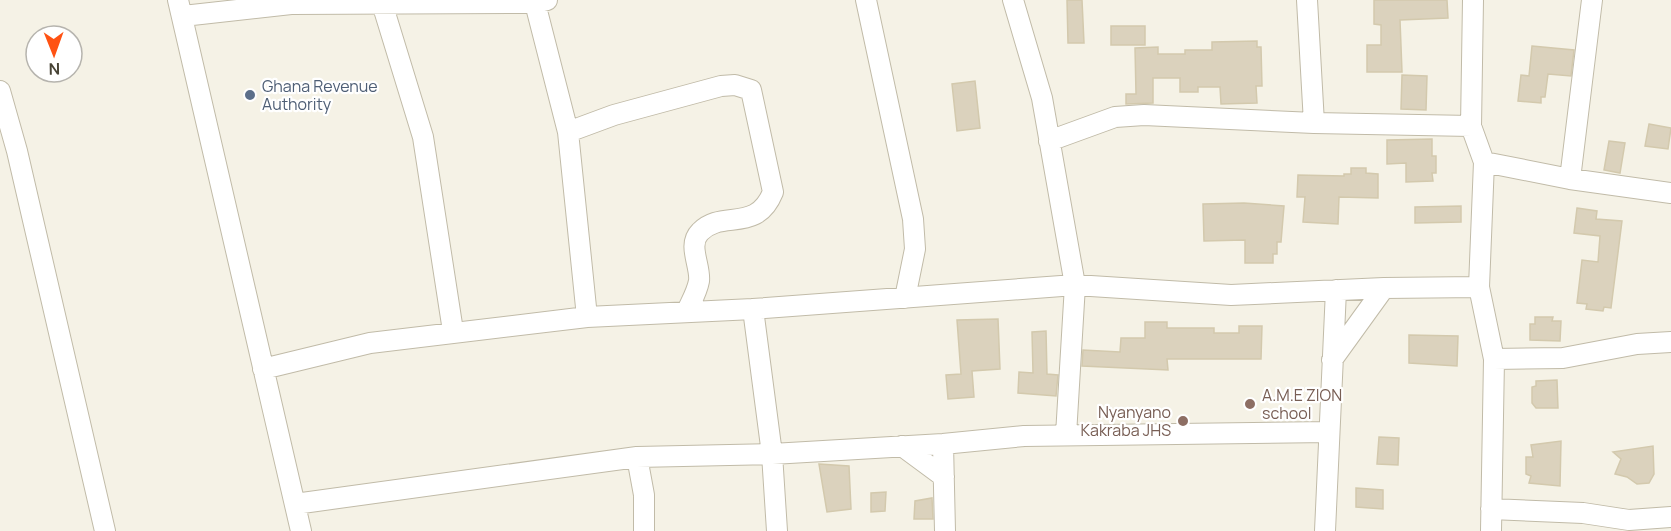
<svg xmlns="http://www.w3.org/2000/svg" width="1671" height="531" font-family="Manrope,sans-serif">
<rect width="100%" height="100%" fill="#f5f2e6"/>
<!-- building -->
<path fill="#dbd2bd" stroke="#d3c9ad" stroke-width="1.5" d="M1067,0H1082L1084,43H1068Z
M1374,0H1447L1448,18L1400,20L1402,72H1367V45H1381V25L1374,24Z
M1111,26H1145V45H1111Z
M1257,41V47H1261L1262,86H1256L1257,103L1221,104L1220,87H1198V92H1180V78H1153V103L1126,104V94H1136L1135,48L1158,47V54H1185V50H1212V42Z
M1532,46L1574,50L1571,76L1548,74L1545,97H1541V103L1518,101L1521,75L1529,76Z
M1402,75L1427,76L1426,110L1401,109Z
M975,81L980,128L957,131L952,84Z
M1649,124L1671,128L1668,149L1645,146Z
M1432,139V156H1436V173H1432L1433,181L1406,182V163L1387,164V140Z
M1609,141L1625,143L1620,173L1604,170Z
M1351,168H1366V173L1378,174V198L1339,197L1338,224L1303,222L1305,197H1297L1298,175L1344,176V174H1351Z
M1244,203L1284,206L1281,242H1277V254H1273V263H1245V240L1204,241L1203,204Z
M1461,206V222L1415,223V207Z
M1577,208L1597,211L1596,219L1622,221L1611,308L1604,307L1603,311L1586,309L1587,304L1577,303L1582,260L1598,262L1600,236L1574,233Z
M1535,317H1553L1552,321H1561L1560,341L1530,340V324H1535Z
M998,319L1000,369L972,371L974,397L948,399L946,375L961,374L957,320Z
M1145,322H1167V328H1214V333H1239V326H1262L1261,359H1167L1168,370L1082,366L1083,350L1120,352L1121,338H1145Z
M1046,331L1047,374L1058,375L1056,396L1018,393L1019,372L1033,373L1032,332Z
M1409,335L1458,336L1457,366L1409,363Z
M1557,380L1558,408H1536L1532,403V387L1536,386V381Z
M1379,437L1399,438L1398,465L1377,464Z
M1561,441L1560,486L1529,483L1531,476L1526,474V457H1533L1531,445Z
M1653,446L1654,474L1649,483L1637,484L1627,477L1615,474L1621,459L1613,452Z
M819,464L849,466L851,509L827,512Z
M1356,488L1383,490V509L1356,507Z
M886,492L885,511L871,512V493Z
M932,498L933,519H914L915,501Z"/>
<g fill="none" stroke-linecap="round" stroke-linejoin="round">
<!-- minor casing -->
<g stroke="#c1bba8" stroke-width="22">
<path id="minor" d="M178,0L301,531
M381,0L423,137L453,331
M866,0L913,219L915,249L905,298
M1013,0L1042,98L1075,285L1066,435
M1307,0L1314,123
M1473,0L1471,126L1484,162L1479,287L1494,359L1491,531
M535,3L568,132L587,317
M183,16L291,4L535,3L547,0
M0,91L17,151L105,531
M568,132L614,115L721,86L735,85L751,90L773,192C756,234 722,209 700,232C687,245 701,266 699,281C697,292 691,302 687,311
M1049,141L1115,117L1144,115L1314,123L1471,126
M1484,162L1570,179L1671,193
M1570,179L1592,0
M753,309L772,454L777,531
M1494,359L1563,358L1637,344L1671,342
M1332,360L1384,288
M263,369L370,343L587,317L753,309L1075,285L1231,295L1384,288L1479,287
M943,444L945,531
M902,446L944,477
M637,457L644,495V531
M295,504L637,457L772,454L943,444L1024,436L1329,432
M1491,509L1583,513L1629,520L1671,517
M1325,531L1336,290"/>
</g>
<!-- minor -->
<use href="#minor" stroke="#fff" stroke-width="20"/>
</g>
<!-- markers -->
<circle fill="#5c6f8a" stroke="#fff" stroke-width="2" cx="250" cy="95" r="6"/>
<g fill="#8d6e63" stroke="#fff" stroke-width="2">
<circle cx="1250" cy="404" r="6"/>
<circle cx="1183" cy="421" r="6"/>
</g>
<g text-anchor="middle" stroke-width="4.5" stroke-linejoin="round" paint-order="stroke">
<!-- service labels -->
<g font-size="16" fill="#4e5e75" stroke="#fff" text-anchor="start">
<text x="262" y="92">Ghana Revenue<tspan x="262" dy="18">Authority</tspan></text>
</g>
<!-- education labels -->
<g font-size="16" fill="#785e54" stroke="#fff" text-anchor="start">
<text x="1262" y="401">A.M.E ZION<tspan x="1262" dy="18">school</tspan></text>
<text x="1171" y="418" text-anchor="end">Nyanyano<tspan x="1171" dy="18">Kakraba JHS</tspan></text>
</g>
</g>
<!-- north arrow -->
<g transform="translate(54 54) rotate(179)"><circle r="28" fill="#ffffff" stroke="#b6b4ae" stroke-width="1.5"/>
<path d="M0-4.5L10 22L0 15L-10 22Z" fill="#ff5213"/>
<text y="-9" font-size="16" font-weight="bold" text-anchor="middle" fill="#484335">N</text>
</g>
</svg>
